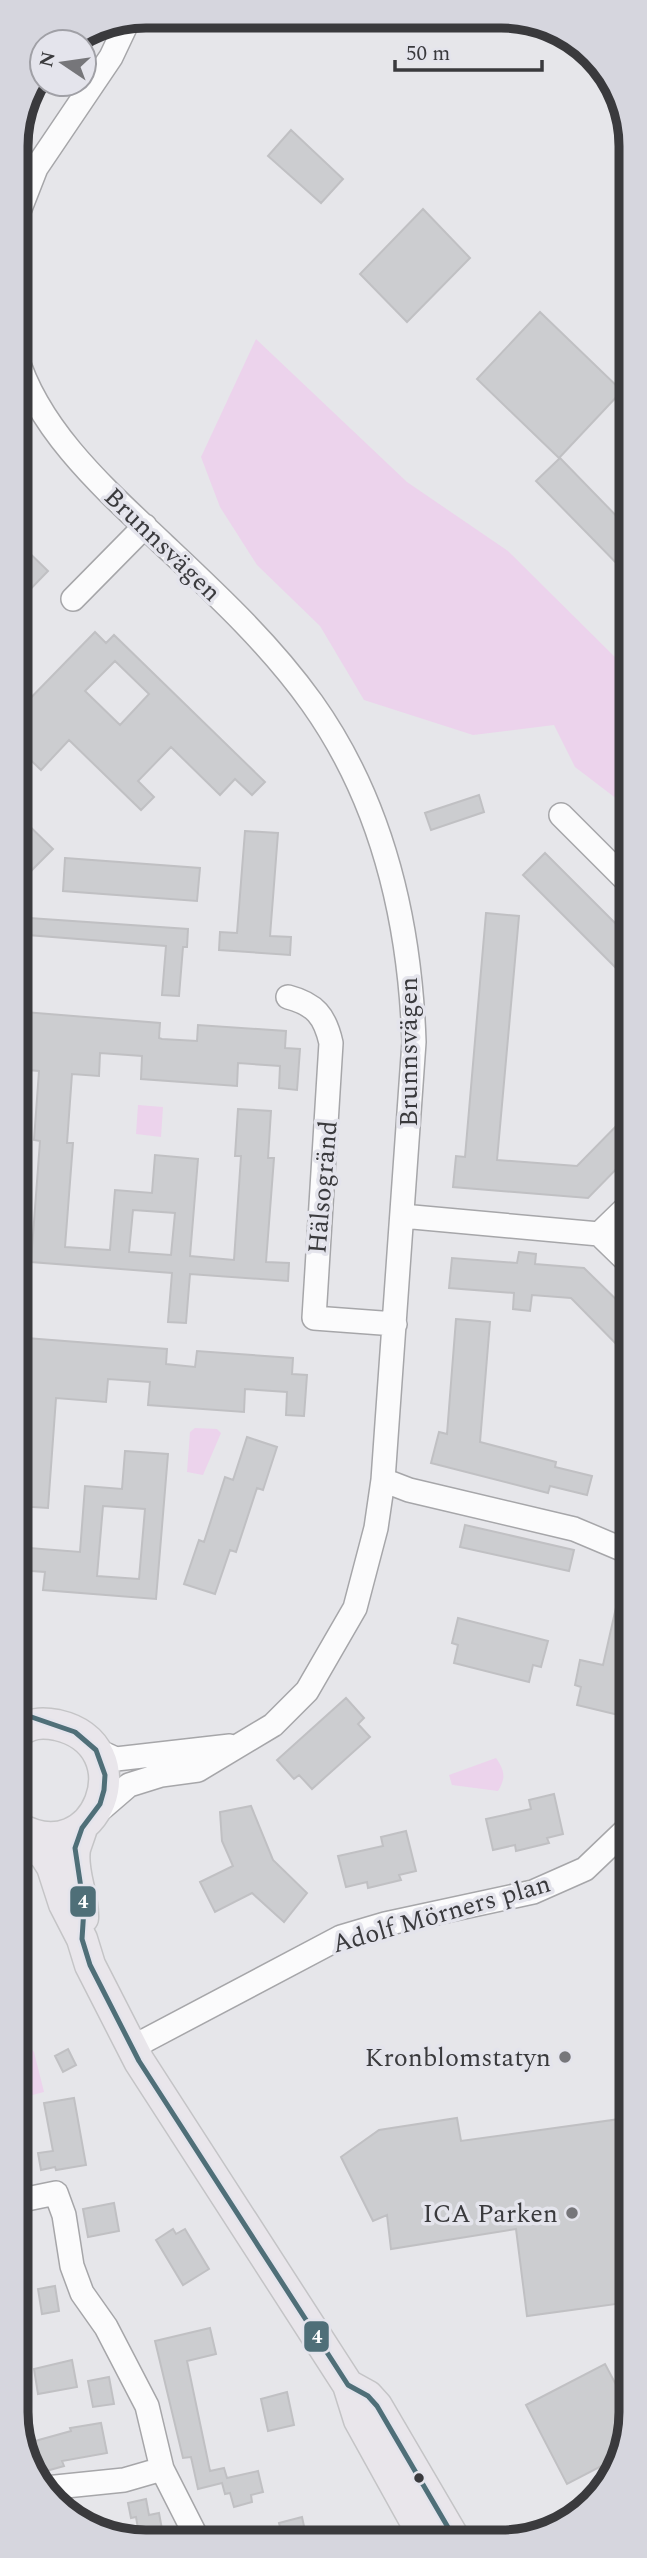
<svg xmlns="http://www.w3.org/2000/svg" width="647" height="2558" font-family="Spectral,serif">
<rect width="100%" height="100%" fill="#e6e6ea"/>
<!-- green -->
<path fill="#ecd3ec" d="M256,339L407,482L508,551L630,672V809L575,767L554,725L473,735L364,700L320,626L257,565L220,507L201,457Z
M138,1105L163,1107L161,1137L136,1134Z
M195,1428L217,1429L221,1433L203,1475L187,1472L190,1432Z
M496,1758C505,1771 506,1778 498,1791L452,1785L449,1775Z
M17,2029L34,2052L44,2092L17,2099Z"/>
<!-- building -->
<path fill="#cccdd0" stroke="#c0c0c3" stroke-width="2" fill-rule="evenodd" d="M291,130L343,179L321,203L268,156Z
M423,209L470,258L407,322L360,274Z
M540,312L622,391L559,458L477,379Z
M560,458L630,530V577L536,481Z
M16,540L48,571L16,604Z
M95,632L106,643L114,635L265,782L252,795L235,779L220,795L171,747L138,781L154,797L141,810L69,740L41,770L16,746V713ZM115,661L149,694L120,725L85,691Z
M479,795L484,812L431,830L425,813Z
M16,813L53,849L30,872L16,858Z
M245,831L278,833L270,936L291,937L290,955L219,950L220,932L237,933Z
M545,853L630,938V982L523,875Z
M65,858L200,868L197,901L63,891Z
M486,913L519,916L497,1160L577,1166L630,1112V1155L588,1198L453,1187L456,1156L465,1157Z
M29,918L188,929L187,947H183L179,996L162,995L166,946L28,935Z
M24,1012L160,1023L159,1038L162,1039L197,1041L198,1025L286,1031L285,1048L300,1049L297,1090L279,1088L280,1066L238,1063L237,1086L141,1079L142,1056L100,1053L99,1076L72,1074L67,1143H73L65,1247L110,1250L115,1190L152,1193L155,1155L198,1159L190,1256L234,1260L241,1156H235L238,1109L271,1111L268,1158H274L266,1262L289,1263L288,1281L190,1274L186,1323L168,1322L172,1273L31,1262L40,1141L34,1140L39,1071L16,1069V1028H23ZM133,1210L175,1213L171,1255L129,1252Z
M519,1252L536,1254L535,1264L584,1268L631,1314V1359L571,1298L532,1295L530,1311L513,1309L514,1293L449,1288L452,1258L517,1263Z
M456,1319L490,1322L480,1442L556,1462L555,1467L592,1476L587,1495L550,1486L548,1493L431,1463L439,1432L447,1434Z
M26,1338L167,1349L166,1364L195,1367L197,1351L293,1358L292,1374L307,1375L304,1416L286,1415L287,1392L245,1389L244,1412L148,1405L150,1382L108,1379L106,1402L56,1398L48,1508L17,1506L22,1396L19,1395L22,1354H25Z
M247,1437L277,1447L263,1490L257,1488L236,1552L230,1550L215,1594L184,1584L199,1540L204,1542L225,1477L233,1480Z
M125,1451L168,1454L156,1599L43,1590L45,1572L17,1570V1547L80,1552L85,1486L122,1489ZM103,1506L145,1509L139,1579L97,1576Z
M465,1525L574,1550L569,1571L460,1547Z
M624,1572L631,1573V1646L625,1670L631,1672V1718L577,1705L581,1687L575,1685L580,1660L603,1665Z
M458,1618L548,1641L541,1667L533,1665L529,1682L454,1663L458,1645L452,1643Z
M346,1698L364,1718L358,1724L370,1737L312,1789L299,1775L294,1779L277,1760Z
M554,1794L563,1834L547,1838L549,1843L516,1851L515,1845L493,1850L486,1819L531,1809L529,1800Z
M251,1806L273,1860L307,1893L284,1922L252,1893L215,1912L200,1882L233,1866L222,1841L220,1812Z
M406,1831L416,1871L399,1875L401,1880L368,1888L367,1882L346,1887L338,1856L383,1846L381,1837Z
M68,2049L76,2065L63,2072L55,2056Z
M74,2098L86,2165L56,2170L55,2167L41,2170L38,2153L53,2151L44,2103Z
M457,2118L461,2141L620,2119L631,2196V2302L527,2316L516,2229L391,2249L387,2215L373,2221L341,2157L379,2130Z
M114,2203L119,2231L88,2237L83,2209Z
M173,2229L176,2234L185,2229L209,2269L183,2285L156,2240Z
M55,2286L59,2311L42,2314L38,2289Z
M210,2328L216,2354L187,2361L210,2471L224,2468L227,2478L258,2471L263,2492L251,2495L252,2502L234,2507L230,2493L225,2494L222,2483L198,2489L191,2457L183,2458L155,2341Z
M72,2360L77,2387L38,2394L34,2369Z
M605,2364L631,2413V2420L615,2459L567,2484L526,2405Z
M109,2377L114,2404L93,2407L88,2381Z
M287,2392L294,2425L268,2431L261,2399Z
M101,2423L107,2453L62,2461L64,2466L39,2473L26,2448L36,2445L35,2441L71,2431L70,2428Z
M146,2499L149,2515L159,2513L164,2540H140L136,2517L131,2518L128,2503Z
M302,2517L307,2540H283L279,2523Z"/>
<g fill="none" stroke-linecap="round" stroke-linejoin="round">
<!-- minor casing -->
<g stroke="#a6a6a9" stroke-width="26">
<path id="minor" d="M16,219L36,168L111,57L129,19
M16,355C39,432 107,491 164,545C216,594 270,644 312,703C383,803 410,922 414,1042L383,1480L376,1528L355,1608L307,1691L273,1725L198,1770L161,1775L129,1785L93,1816
M73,599L145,526
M561,815L630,884
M288,997C315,1004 325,1016 331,1043L314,1318L395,1324
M402,1216L599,1234L631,1265
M599,1234L631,1203
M383,1480L409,1490L574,1529L631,1553
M96,1750L116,1759L230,1746
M131,2048L341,1937L385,1924L533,1892L585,1869L631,1825
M17,2201L56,2193L64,2215L72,2266L82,2293L106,2327L147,2406L162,2469L196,2536
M46,2488L124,2480L162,2469"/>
</g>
<!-- major casing -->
<g stroke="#c4c4c6" stroke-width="33">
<path id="major" d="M17,1733C30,1723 41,1722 57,1725C145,1745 97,1874 17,1827
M82,1828C80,1835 77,1842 75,1849C71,1872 84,1895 83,1918
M17,1830L45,1856L52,1867L64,1904L82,1939L90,1965L139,2061L348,2385L359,2420L426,2541
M348,2385L368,2396L377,2406L456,2541"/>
</g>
<!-- minor -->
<use href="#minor" stroke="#fbfbfc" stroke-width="23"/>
<!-- major -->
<use href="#major" stroke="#e9e6eb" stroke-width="30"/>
<!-- bus-1 casing -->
<g stroke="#e4e4ec" stroke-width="10">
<path id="bus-1" d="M17,1712L75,1732L96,1750L105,1775L104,1790L100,1804L82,1828L75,1848L84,1908L82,1939L90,1965L139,2061L348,2385L368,2396L377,2406L456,2541"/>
</g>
<!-- bus-1 -->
<use href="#bus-1" stroke="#4f6f78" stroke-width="5"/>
</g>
<!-- markers -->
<g fill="#76767a" stroke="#e4e4ec" stroke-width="2.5">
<circle cx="565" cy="2057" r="7"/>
<circle cx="572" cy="2213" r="7"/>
</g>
<circle fill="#3a3a3d" stroke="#e4e4ec" stroke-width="2.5" cx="419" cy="2478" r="6"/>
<g text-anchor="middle" stroke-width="7" stroke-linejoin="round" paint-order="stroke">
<!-- street labels -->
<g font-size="26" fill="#3a3a3d" stroke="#e4e4ec">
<text transform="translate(163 544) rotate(44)" y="9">Brunnsvägen</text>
<text transform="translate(408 1052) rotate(-90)" y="9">Brunnsvägen</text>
<text transform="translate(322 1187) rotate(-85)" y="9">Hälsogränd</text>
<text transform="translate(441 1913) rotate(-16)" y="9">Adolf Mörners plan</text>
</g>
<!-- poi labels -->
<g font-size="26" fill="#3a3a3d" stroke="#e4e4ec" text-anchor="end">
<text x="551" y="2066">Kronblomstatyn</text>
<text x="558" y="2222">ICA Parken</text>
</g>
</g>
<!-- crop -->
<path d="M0 0H647V2558H0ZM146 28H501A118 118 0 0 1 619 146V2412A118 118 0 0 1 501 2530H146A118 118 0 0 1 28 2412V146A118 118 0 0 1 146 28Z" fill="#d6d6de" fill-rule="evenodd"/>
<path fill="none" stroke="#3a3a3d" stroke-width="9" d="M146 28H501A118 118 0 0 1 619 146V2412A118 118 0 0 1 501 2530H146A118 118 0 0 1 28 2412V146A118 118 0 0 1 146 28Z"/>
<g stroke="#e4e4ec" stroke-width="2.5">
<rect x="69" y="1885" width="28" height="33" rx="7" fill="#4f6f78"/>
<rect x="303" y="2320" width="27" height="33" rx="7" fill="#4f6f78"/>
</g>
<g font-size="19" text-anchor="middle" font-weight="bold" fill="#fff">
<text x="83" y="1908">4</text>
<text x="317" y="2343">4</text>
</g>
<!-- north arrow -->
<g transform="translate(63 63) rotate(283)"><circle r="33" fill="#e4e4ec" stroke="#a0a0a6" stroke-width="2"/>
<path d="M0-5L12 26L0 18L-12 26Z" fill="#76767a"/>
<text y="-10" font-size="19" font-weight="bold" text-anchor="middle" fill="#3a3a3d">N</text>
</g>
<!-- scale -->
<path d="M395 60v10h147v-10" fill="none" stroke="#3a3a3d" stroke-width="3.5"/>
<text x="406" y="60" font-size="21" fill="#3a3a3d" stroke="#e4e4ec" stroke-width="5" paint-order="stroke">50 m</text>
</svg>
